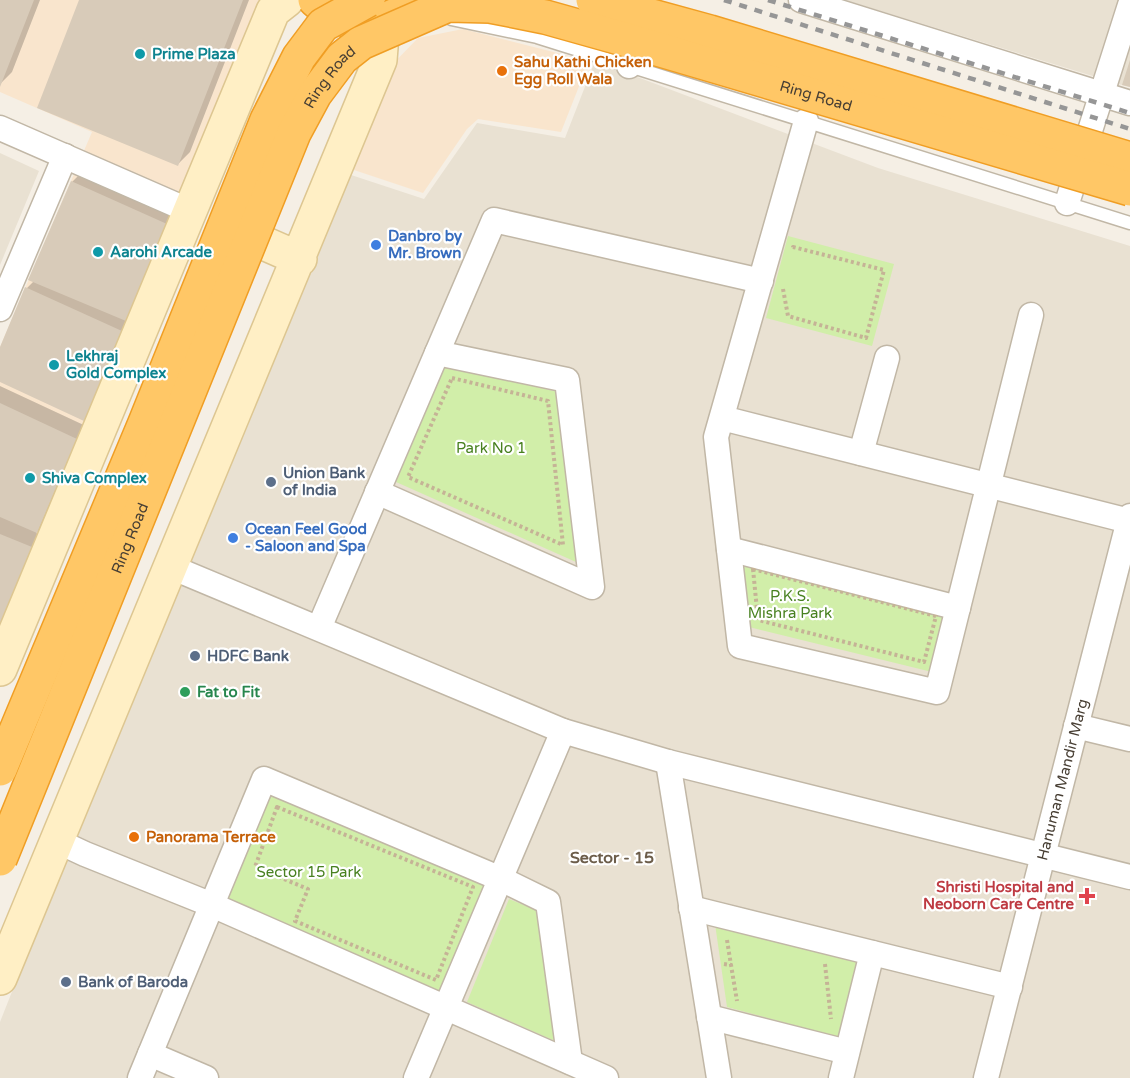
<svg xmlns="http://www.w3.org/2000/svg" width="1130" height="1078" font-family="'Varela Round',sans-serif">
<rect width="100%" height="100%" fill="#f5efe5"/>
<!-- residential -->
<path fill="#e9e1d2" d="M845,0H1130V87L1122,85Z
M595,61L878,168L1130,246V1078H0V1022L87,802L345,173L424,199L477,123L565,138Z
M0,153L39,171L0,265Z"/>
<!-- commercial -->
<path fill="#f9e5cd" d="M0,0H260L0,624V347L92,132L0,92Z
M463,29L589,61L561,132L478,119L467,129L423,193L348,168L386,71L418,38Z"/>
<!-- green -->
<path fill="#d1eea9" d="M788,236L894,264L872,346L766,318Z
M445,366L558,392L576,562L396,482Z
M741,559L945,611L932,672L749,627Z
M269,788L488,882L441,996L223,903Z
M509,899L536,910L555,1041L467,1002Z
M714,917L859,957L838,1037L727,1007Z"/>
<!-- shadow -->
<path fill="#0003" d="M0,0H40L12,72L1,83Z
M81,0H249L190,152L178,164Z
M84,170L178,212L96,408L84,420L0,381V351L27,288L34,281L72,182Z
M0,386L88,427L49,520L36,533L43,535L0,628Z"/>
<!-- building -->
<path fill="#d8cbb9" d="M0,0H34L0,87Z
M79,0H243L178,166L37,108Z
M1130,60V87L1122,85Z
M71,181L167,224L126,321L28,280Z
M25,287L122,331L84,421L0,382V347Z
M0,403L77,439L37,533L0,517Z
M0,534L32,547L0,624Z"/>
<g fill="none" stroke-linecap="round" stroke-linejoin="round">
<!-- lane casing -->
<g stroke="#c1b7a6" stroke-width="15">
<path id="lane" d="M451,19L537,37L1130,223"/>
</g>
<!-- street casing -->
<g stroke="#c1b7a6" stroke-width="27">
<g id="street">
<path d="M801,0L1130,103"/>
<path d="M629,66L643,28"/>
<path d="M806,121L716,437L740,646L937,692L1031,315"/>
<path d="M0,128L190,211"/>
<path d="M1067,203L1130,5"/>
<path d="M0,309L65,156"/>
<path d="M722,418L1129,521"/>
<path d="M861,453L887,358"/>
<path d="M377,492L592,587L567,380L437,353"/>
<path d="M729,549L958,608"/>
<path d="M171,567L563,731L668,762L1130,877"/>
<path d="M319,628L494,220L761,281"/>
<path d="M1076,726L1130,739"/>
<path d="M668,762L719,1078"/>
<path d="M57,841L85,854L212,905L606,1078"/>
<path d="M691,908L1010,987"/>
<path d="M709,1017L847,1052"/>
<path d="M150,1054L206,1078"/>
<path d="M140,1078L264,779L501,879L548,902L570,1062"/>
<path d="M416,1078L563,731"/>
<path d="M841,1078L872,953"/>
<path id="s1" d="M986,1078L1130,516"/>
</g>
</g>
<!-- secondary casing -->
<g stroke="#ddc691" stroke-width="36">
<path id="secondary" d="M227,227L300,259
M0,669L273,11L287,0
M0,978L380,60L383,22"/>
</g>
<!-- highway casing -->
<g stroke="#f09e24" stroke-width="36">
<path id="highway" d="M315,0L329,12L346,20L378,23L409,9"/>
</g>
<!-- path -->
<path stroke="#c5b396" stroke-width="4" stroke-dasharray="3 3" stroke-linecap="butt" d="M783,289L788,316L866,338L884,270L793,247V249
M452,378L548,401L563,545L408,477Z
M753,569L936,616L924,662L758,620Z
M277,807L473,887L436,980L295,921L308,889L255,867Z
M727,940L731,965
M724,964L731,965L737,1001
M825,964L831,1019"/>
<!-- lane -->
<use href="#lane" stroke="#fff" stroke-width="12"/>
<!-- street -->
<use href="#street" stroke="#fff" stroke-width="24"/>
<!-- secondary -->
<use href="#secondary" stroke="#ffefc5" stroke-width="33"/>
<!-- highway -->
<use href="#highway" stroke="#ffc766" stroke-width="33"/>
<!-- rail -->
<path stroke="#969696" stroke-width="4.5" stroke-dasharray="8 8" stroke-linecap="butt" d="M724,0L1130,129
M768,0L1130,113"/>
<!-- highway-bridge casing -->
<g stroke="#f09e24" stroke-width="36" stroke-linecap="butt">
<g id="highway-bridge">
<path d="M593,0L710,32L1130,159"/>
<path d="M0,769L145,423L267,120L299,57L323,25L368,0"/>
<path id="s2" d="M0,859L294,133L315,94L342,58L361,43L448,5L490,6L545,17L627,40L1130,189"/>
</g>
</g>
<!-- highway-bridge -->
<use href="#highway-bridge" stroke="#ffc766" stroke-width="33"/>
</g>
<!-- markers -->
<g fill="#0f9aa8" stroke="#fff" stroke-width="2">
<circle cx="140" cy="54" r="6"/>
<circle cx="98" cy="252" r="6"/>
<circle cx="54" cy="365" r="6"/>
<circle cx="30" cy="478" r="6"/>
</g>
<g fill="#e8710a" stroke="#fff" stroke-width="2">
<circle cx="502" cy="71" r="6"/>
<circle cx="134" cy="837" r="6"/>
</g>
<g fill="#3f7fe0" stroke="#fff" stroke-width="2">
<circle cx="376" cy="245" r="6"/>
<circle cx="233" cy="538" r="6"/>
</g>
<g fill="#5c6f8a" stroke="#fff" stroke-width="2">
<circle cx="271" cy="482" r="6"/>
<circle cx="195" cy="656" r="6"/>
<circle cx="66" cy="982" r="6"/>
</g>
<circle fill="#2e9e5b" stroke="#fff" stroke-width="2" cx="185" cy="692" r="6"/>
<path fill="#e0444e" stroke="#fff" stroke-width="2" d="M1084 887h6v6h6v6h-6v6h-6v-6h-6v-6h6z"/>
<g text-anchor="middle" stroke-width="4.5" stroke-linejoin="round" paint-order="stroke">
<!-- culture labels -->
<g font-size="15" font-weight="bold" fill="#0d838f" stroke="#fff" text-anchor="start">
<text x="152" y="59">Prime Plaza</text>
<text x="110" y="257">Aarohi Arcade</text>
<text x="66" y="361">Lekhraj<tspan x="66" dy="17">Gold Complex</tspan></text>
<text x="42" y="483">Shiva Complex</text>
</g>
<!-- food labels -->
<g font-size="15" font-weight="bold" fill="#c56008" stroke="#fff" text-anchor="start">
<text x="514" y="67">Sahu Kathi Chicken<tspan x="514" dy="17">Egg Roll Wala</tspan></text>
<text x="146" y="842">Panorama Terrace</text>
</g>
<!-- street labels -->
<g font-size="15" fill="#483f34" stroke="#fff">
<text dy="5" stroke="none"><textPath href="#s2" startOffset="850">Ring Road</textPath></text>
<text dy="5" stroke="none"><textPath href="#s2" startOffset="1372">Ring Road</textPath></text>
<text dy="5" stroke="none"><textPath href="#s2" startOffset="346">Ring Road</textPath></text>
<text dy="5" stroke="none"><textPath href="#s1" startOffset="308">Hanuman Mandir Marg</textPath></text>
</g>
<!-- shop labels -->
<g font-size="15" font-weight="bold" fill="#366cbe" stroke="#fff" text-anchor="start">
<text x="388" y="241">Danbro by<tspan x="388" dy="17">Mr. Brown</tspan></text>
<text x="245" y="534">Ocean Feel Good<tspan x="245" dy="17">- Saloon and Spa</tspan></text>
</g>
<!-- park labels -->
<g font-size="15" fill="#488120" stroke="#fff">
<text x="491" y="453">Park No 1</text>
<text x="790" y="601">P.K.S.<tspan x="790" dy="17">Mishra Park</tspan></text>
<text x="309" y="877">Sector 15 Park</text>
</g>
<!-- service labels -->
<g font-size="15" font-weight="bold" fill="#4e5e75" stroke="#fff" text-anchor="start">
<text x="283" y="478">Union Bank<tspan x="283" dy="17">of India</tspan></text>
<text x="207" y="661">HDFC Bank</text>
<text x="78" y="987">Bank of Baroda</text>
</g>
<!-- leisure labels -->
<g font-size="15" font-weight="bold" fill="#27864d" stroke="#fff" text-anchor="start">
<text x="197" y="697">Fat to Fit</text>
</g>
<!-- health labels -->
<g font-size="15" font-weight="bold" fill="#be3a42" stroke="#fff" text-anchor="end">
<text x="1074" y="892">Shristi Hospital and<tspan x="1074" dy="17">Neoborn Care Centre</tspan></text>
</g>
<!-- neighbourhood labels -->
<g font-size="16" font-weight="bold" fill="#6c5d4a" stroke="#fff">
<text x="612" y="863">Sector - 15</text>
</g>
</g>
</svg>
